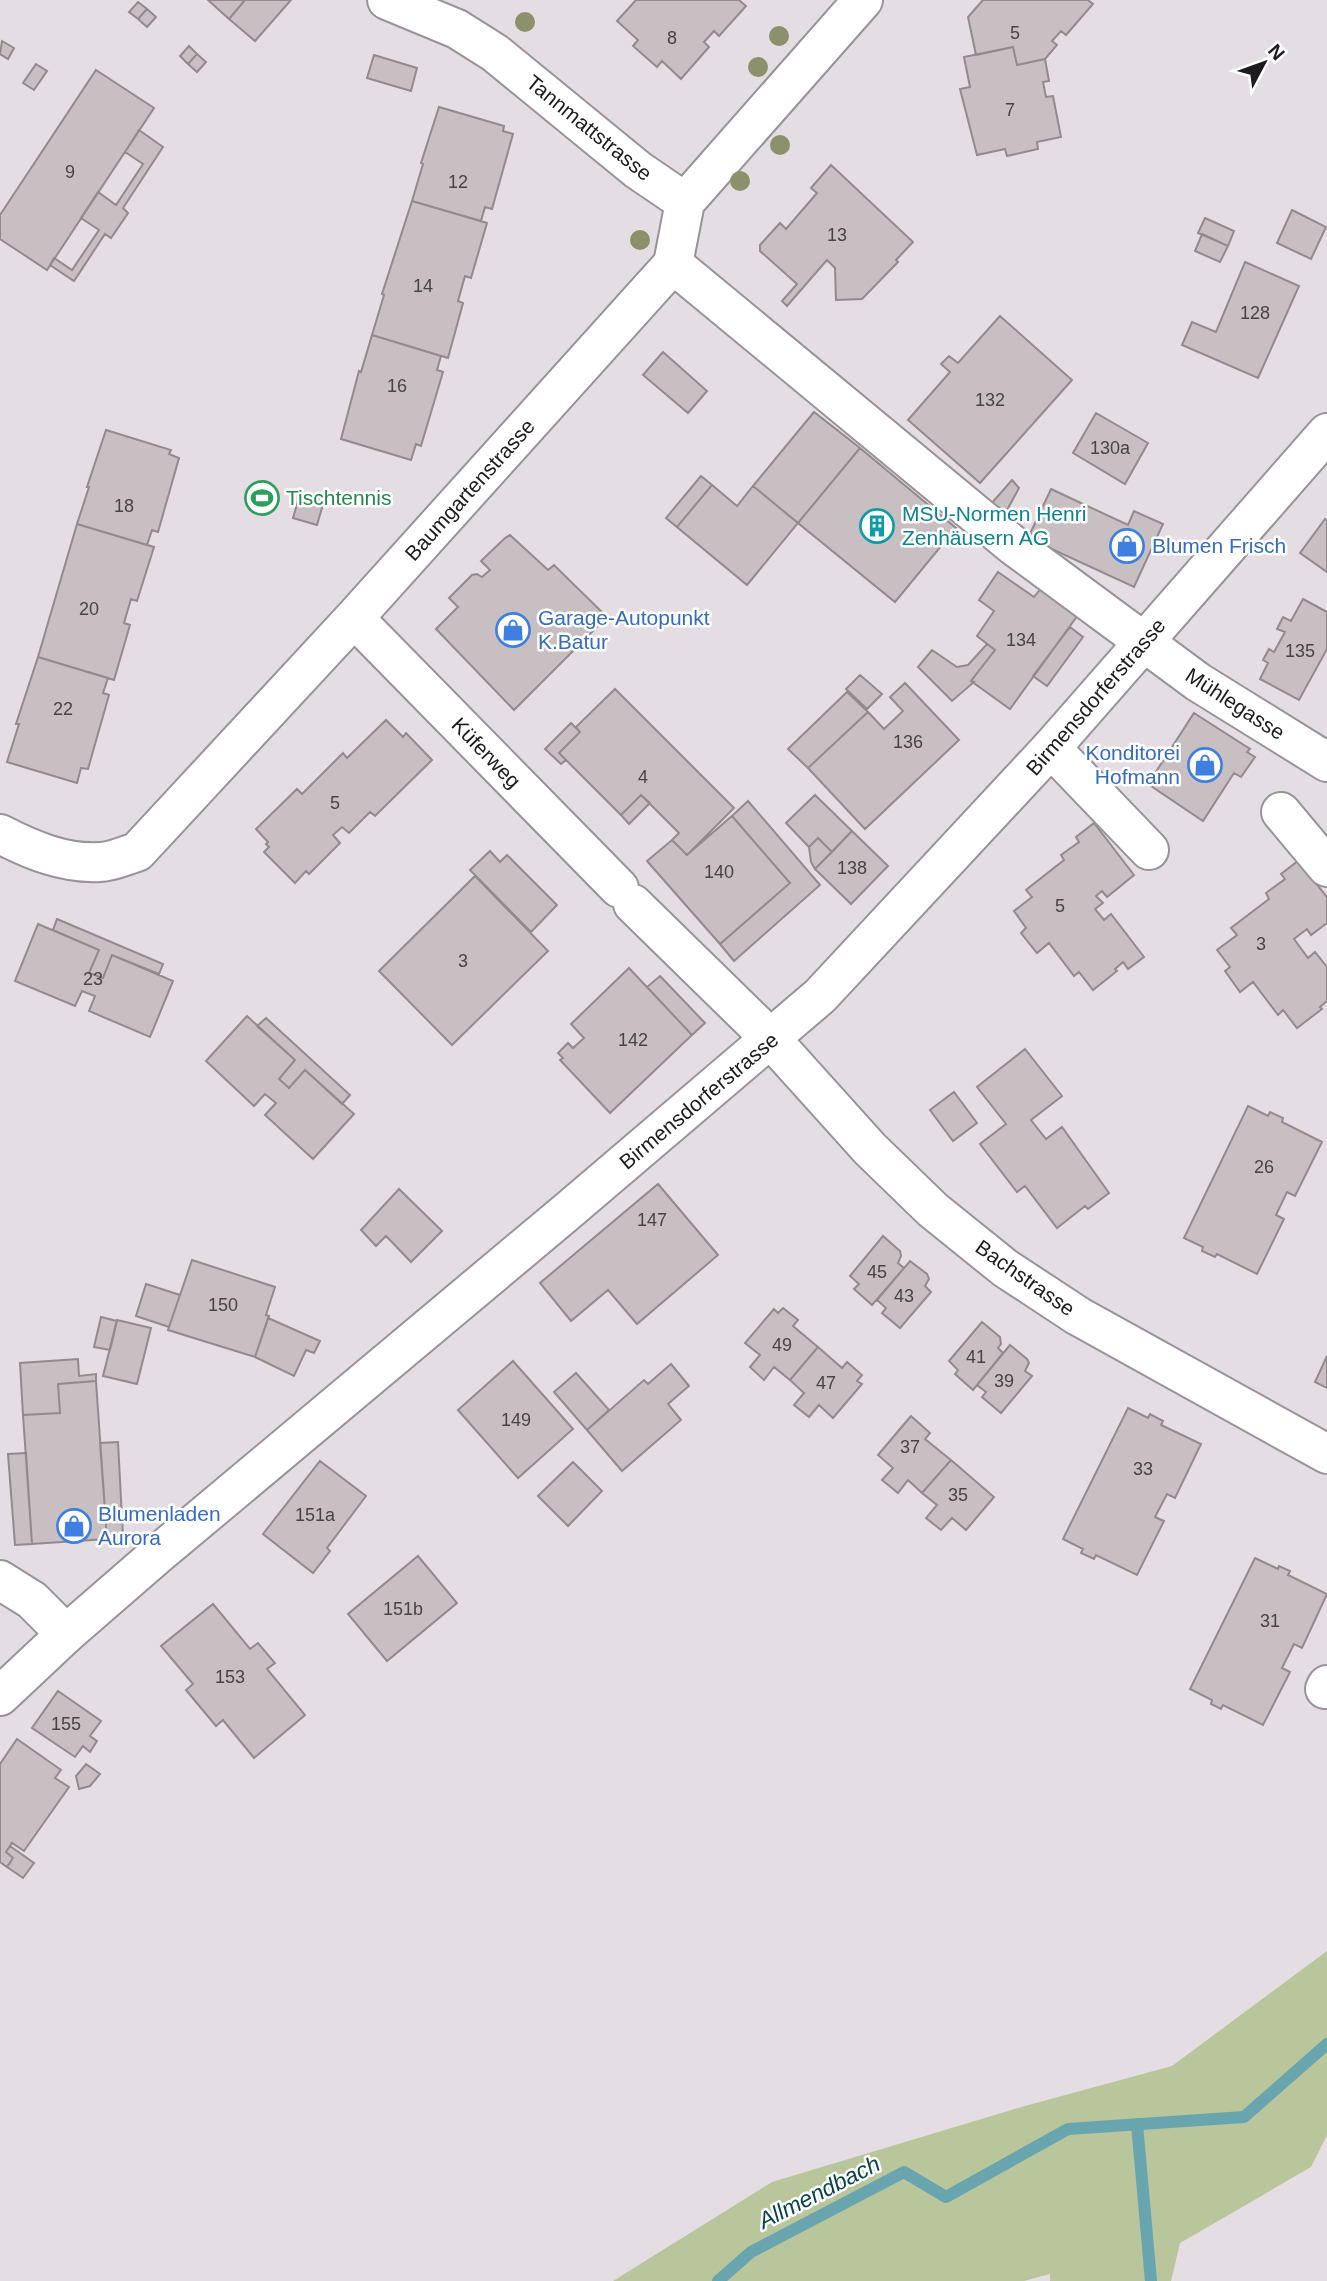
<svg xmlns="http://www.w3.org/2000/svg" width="1327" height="2281" font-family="Helvetica,sans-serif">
<rect width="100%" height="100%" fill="#e4dde3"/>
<!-- green -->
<path fill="#b9c59a" d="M1327,1951V2135L1311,2167L1180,2243L1171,2281H1050V2274L1024,2281H613L772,2182L1025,2106L1172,2066Z"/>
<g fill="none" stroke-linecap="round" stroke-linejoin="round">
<!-- stream -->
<path stroke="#68a5ae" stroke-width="12" d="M1137,2124L1151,2281
M718,2281L751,2252L904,2172L946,2197L1068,2129L1244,2117L1327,2044"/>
</g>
<!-- building -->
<path fill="#c7bfc2" stroke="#928a8d" stroke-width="2" d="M208,0H245L229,19Z
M245,0H291L255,41L229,19Z
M636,0H739L746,6L719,36L714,31L704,42L709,47L681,79L662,61L657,67L633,46L638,40L617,21Z
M983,0H1088L1093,4L1066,35L1061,31L1052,41L1057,45L1045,59L1017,65L1013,47L976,55L968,17Z
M138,2L147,9L138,19L129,12Z
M147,9L156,17L147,27L138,19Z
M2,41L14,48L8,59L0,54Z
M189,46L197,54L188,64L180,56Z
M1013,47L1017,65L1045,59L1049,81L1043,82L1046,97L1053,96L1061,137L1037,142L1038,149L1007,156L1005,149L977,155L960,89L970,87L964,57Z
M197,54L206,62L197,72L188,64Z
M374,55L417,68L411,91L367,78Z
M36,64L47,71L34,90L23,83Z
M96,70L154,108L47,270L0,239V215Z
M439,107L504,126L503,131L513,134L492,209L485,207L481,221L412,201L423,164L421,163Z
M139,130L163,147L123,208L128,213L111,238L105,234L74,281L50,265L54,258L72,270L99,230L81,218L98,192L116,205L143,164L125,152Z
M831,165L913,242L896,260L898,262L862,299L836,300L835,268L827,260L787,306L782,301L797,284L760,251V245L780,223L786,229L817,193L811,188Z
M412,201L487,223L471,278L465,276L458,301L463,303L448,358L372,335L384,295L382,294Z
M1292,210L1326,227L1311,259L1277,243Z
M1205,218L1234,231L1228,246L1198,233Z
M1202,234L1228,246L1220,262L1195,251Z
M1245,262L1299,286L1258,378L1182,345L1192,322L1216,332Z
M1000,316L1072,380L980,483L908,420L950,372L941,364L949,356L958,363Z
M372,335L441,356L437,370L443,372L421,446L416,444L411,460L341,439L359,371L361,372Z
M663,352L707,391L688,413L643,375Z
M814,412L860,448L798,523L753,486Z
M1096,413L1148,443L1125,484L1073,453Z
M106,430L171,450L169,454L179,458L158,532L152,530L147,545L77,524L89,487H87Z
M860,448L956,528L895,602L798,523Z
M701,476L712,485L677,527L666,518Z
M1012,480L1019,488L1006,512L991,504Z
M712,485L737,506L753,486L798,523L747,585L677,527Z
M1051,489L1128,525L1134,511L1163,524L1134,587L1028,538Z
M300,494L324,501L317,525L293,518Z
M1325,519L1327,520V572L1300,553Z
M77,524L154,547L137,601L131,599L124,623L130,625L114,680L38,657Z
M510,535L548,570L554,565L607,617L514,710L436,629L458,607L449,598L472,575L477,574L482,577L490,570L481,561L505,538Z
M998,572L1034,597L1046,582L1083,608L1010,709L971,681L995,650L977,636L994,611L979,600Z
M1303,599L1327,612V649L1299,700L1260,679L1268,663L1263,660L1269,649L1274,652L1285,632L1277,629L1283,617L1291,621Z
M1070,627L1083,637L1047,686L1033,676Z
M987,644L995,650L971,681L974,682L952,701L918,667L932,650L957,667L968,665Z
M38,657L108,678L103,693L109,695L88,769L81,768L77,783L7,762L19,724H16Z
M860,675L882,694L867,709L846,689Z
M905,683L959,740L865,829L808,768L868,712L884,729L903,711L890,697Z
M615,689L734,808L687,855L672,840L679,833L641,795L621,815L559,753L580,732L576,727Z
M847,692L868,712L808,768L788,749Z
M1194,713L1250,749L1247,752L1255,757L1241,777L1234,773L1203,821L1148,784Z
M386,720L403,737L406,733L432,760L375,816L370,812L349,833L342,827L333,835L340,843L309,874L306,871L295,883L264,852L269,847L266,844L268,842L256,829L297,789L302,794L343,753L347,758Z
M571,723L580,732L559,753L566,760L561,764L545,749Z
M641,795L650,803L629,824L621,815Z
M815,795L852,831L832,852L818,838L809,847L786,823Z
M748,801L820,885L734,961L720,944L790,883L732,816Z
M732,816L790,883L720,944L647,861L672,840L687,855Z
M1094,823L1134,875L1107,897L1102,891L1096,896L1103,903L1095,909L1104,920L1111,914L1144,957L1128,969L1123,962L1115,969L1117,971L1093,990L1079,972L1074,976L1049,943L1037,953L1021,933L1026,928L1014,911L1032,897L1026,890L1064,860L1061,855L1079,842L1076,837Z
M852,831L888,866L851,904L815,869Z
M818,838L832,852L815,869L811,862L809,847Z
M490,851L500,862L507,855L557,905L531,932L470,870Z
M1298,861L1327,897V923L1311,935L1307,929L1294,939L1308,958L1315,952L1327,967V1001L1320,1007L1322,1009L1297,1028L1283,1010L1278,1015L1253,982L1240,992L1225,971L1230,967L1217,950L1237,935L1231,928L1269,899L1266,893L1285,879L1281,874Z
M475,876L548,951L452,1045L379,971Z
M57,919L163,964L159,974L112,955L103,978L89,973L99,950L53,930Z
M38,924L99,950L89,973L103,978L112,955L173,981L150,1037L89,1011L95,996L82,991L75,1006L15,981Z
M629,968L692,1035L610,1113L560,1060L563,1058L558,1053L568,1043L573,1048L584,1038L571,1024Z
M660,976L705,1023L692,1035L647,987Z
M247,1016L295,1060L279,1079L289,1088L305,1070L354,1114L313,1159L265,1115L276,1103L265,1094L254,1106L206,1061Z
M266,1018L350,1095L342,1104L305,1070L289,1088L279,1079L295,1060L257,1026Z
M1025,1049L1062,1096L1031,1120L1046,1139L1062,1127L1109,1193L1088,1209L1085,1206L1057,1228L1025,1186L1017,1192L980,1144L1006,1124L977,1087Z
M954,1092L977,1123L953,1141L930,1110Z
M1248,1106L1268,1116L1270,1112L1283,1118L1282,1122L1322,1142L1295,1196L1287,1192L1276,1215L1284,1219L1257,1274L1217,1254L1215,1257L1202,1251L1203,1247L1184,1238Z
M658,1184L718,1255L637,1324L608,1290L571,1321L540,1283Z
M399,1189L442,1231L411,1262L386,1236L376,1246L361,1230Z
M883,1236L900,1251L901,1256L898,1263L904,1268L872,1305L854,1289L859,1284L850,1276Z
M192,1260L275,1287L266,1315L269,1316L255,1357L168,1330Z
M910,1261L927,1274L929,1279L925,1286L931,1292L900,1328L882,1313L886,1308L877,1300Z
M146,1284L180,1295L169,1327L136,1316Z
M783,1308L798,1320L793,1326L818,1347L790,1380L774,1367L764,1380L750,1367L760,1355L745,1343L774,1309L778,1313Z
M101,1317L117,1321L110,1350L94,1347Z
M268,1318L320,1341L314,1353L306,1350L294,1376L255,1357Z
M117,1320L151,1328L137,1384L103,1376Z
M982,1322L1000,1337L1001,1344L998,1348L1003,1353L973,1390L955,1374L958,1370L949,1361Z
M1010,1345L1027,1359L1029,1363L1025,1371L1032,1376L1001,1413L982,1397L986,1392L977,1385Z
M818,1347L842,1368L847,1362L862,1375L857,1381L862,1384L833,1418L819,1405L809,1417L794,1405L804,1393L790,1380Z
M1327,1356V1388L1315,1382Z
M78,1359L79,1376L96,1374V1381L58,1384L60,1413L23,1415L20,1363Z
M513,1361L573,1429L518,1478L458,1410Z
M671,1364L689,1386L668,1404L681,1420L622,1471L587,1430L644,1380L648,1384Z
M576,1373L609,1410L587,1430L554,1392Z
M96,1381L107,1539L32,1544L23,1415L60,1413L58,1384Z
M1128,1408L1148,1418L1150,1414L1163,1421L1161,1425L1201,1444L1175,1498L1167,1494L1155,1517L1164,1521L1137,1575L1096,1555L1094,1559L1081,1553L1083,1549L1063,1539Z
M911,1416L930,1433L925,1439L951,1460L922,1493L908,1480L898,1493L882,1480L893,1468L878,1455Z
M118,1442L123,1537L107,1538L100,1443Z
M26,1453L32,1544L15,1545L8,1454Z
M951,1460L994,1497L966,1530L952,1518L941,1530L926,1518L937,1505L922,1493Z
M320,1461L366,1496L327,1548L330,1551L313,1573L263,1534Z
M573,1462L602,1491L568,1526L538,1496Z
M418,1556L457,1603L387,1661L348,1614Z
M1255,1558L1278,1569L1279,1566L1290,1571L1288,1575L1327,1594L1302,1648L1294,1644L1282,1668L1290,1672L1263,1725L1223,1705L1221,1709L1211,1704L1212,1700L1190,1689Z
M213,1604L250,1649L258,1643L275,1663L267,1669L305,1715L254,1758L223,1720L216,1726L186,1690L193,1684L161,1646Z
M58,1691L101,1721L90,1736L97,1741L90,1752L83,1746L75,1757L32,1728Z
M17,1739L61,1770L55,1778L69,1787L24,1851L12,1843L6,1852L13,1858L7,1867L0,1862V1764Z
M86,1764L100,1774L90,1786L79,1789L76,1776Z
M10,1846L34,1863L23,1878L7,1867L13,1858L6,1852Z"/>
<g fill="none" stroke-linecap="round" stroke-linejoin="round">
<!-- minor casing -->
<g stroke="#999399" stroke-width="42">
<path id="minor" d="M387,0L457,29L495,53L638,170L685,202
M673,264L1014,546L1198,682L1327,762
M354,618L619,888
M1051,748L1149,850
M1281,812L1327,867
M0,834C31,850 64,864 100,862C112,862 126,855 137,852L354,618L673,264L685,202L863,0
M633,904L771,1039L870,1149L933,1210L1005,1268L1078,1316L1327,1454
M0,1580L32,1600L66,1634
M1325,1689L1327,1685"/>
</g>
<!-- major casing -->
<g stroke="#999399" stroke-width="42">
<path id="major" d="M0,1696L66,1634L157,1555L569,1210L820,996L1051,748L1327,433"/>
</g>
<!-- minor -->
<use href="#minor" stroke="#fff" stroke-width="38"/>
<!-- major -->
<use href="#major" stroke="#fff" stroke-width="38"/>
</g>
<!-- trees -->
<g fill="#8c916b">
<circle cx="525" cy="22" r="10"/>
<circle cx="779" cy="36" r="10"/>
<circle cx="758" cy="67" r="10"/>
<circle cx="780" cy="145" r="10"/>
<circle cx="740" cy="181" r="10"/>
<circle cx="640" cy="240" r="10"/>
</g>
<!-- icons -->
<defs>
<g id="stadium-ring" transform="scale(1.75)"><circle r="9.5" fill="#fff" stroke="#2e9e5b" stroke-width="1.5"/><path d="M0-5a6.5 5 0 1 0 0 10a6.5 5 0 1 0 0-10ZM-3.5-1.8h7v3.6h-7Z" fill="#2e9e5b"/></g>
<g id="building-ring" transform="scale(1.75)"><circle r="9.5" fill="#fff" stroke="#0f9aa8" stroke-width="1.5"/><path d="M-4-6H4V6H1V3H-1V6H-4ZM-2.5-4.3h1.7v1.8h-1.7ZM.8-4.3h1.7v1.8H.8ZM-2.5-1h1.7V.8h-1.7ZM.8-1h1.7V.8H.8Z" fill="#0f9aa8"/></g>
<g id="shop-ring" transform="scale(1.75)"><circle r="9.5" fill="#fff" stroke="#3f7fe0" stroke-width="1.5"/><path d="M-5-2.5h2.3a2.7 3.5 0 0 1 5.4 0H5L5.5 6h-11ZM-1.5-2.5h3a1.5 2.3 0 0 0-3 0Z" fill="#3f7fe0"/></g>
</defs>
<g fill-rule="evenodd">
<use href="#stadium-ring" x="262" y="498"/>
<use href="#building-ring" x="877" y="526"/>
<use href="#shop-ring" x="1127" y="546"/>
<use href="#shop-ring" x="513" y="630"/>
<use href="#shop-ring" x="1205" y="765"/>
<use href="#shop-ring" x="74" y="1526"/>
</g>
<g text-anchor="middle" stroke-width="5" stroke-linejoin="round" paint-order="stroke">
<!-- number labels -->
<g font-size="18" fill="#484446">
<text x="1015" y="39">5</text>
<text x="672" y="44">8</text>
<text x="1010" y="116">7</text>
<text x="70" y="178">9</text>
<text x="458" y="188">12</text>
<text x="837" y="241">13</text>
<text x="423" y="292">14</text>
<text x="1255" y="319">128</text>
<text x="397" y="392">16</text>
<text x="990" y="406">132</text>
<text x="1110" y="454">130a</text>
<text x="124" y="512">18</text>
<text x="89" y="615">20</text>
<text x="1021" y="646">134</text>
<text x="1300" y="657">135</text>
<text x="63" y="715">22</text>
<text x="908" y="748">136</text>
<text x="643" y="783">4</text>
<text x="335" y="809">5</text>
<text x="852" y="874">138</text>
<text x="719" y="878">140</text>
<text x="1060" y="912">5</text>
<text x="1261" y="950">3</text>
<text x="463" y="967">3</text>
<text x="93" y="985">23</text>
<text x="633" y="1046">142</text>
<text x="1264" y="1173">26</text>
<text x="652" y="1226">147</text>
<text x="877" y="1278">45</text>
<text x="904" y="1302">43</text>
<text x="223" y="1311">150</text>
<text x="782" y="1351">49</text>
<text x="976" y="1363">41</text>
<text x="1004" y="1387">39</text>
<text x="826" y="1389">47</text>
<text x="516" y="1426">149</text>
<text x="910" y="1453">37</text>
<text x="1143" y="1475">33</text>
<text x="958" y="1501">35</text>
<text x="315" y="1521">151a</text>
<text x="403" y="1615">151b</text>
<text x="1270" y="1627">31</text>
<text x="230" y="1683">153</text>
<text x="66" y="1730">155</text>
</g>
<!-- street labels -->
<g font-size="21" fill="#1d1b1d" stroke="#fff">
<text transform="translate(589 128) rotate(39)" y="7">Tannmattstrasse</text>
<text transform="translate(470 490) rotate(-48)" y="7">Baumgartenstrasse</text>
<text transform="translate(1096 697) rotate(-49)" y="7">Birmensdorferstrasse</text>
<text transform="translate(1235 704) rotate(33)" y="7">Mühlegasse</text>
<text transform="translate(486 753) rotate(46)" y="7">Küferweg</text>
<text transform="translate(699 1101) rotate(-40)" y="7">Birmensdorferstrasse</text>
<text transform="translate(1025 1278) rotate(35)" y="7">Bachstrasse</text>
</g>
<!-- leisure labels -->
<g font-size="21" fill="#27864d" stroke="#fff" text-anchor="start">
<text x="286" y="505">Tischtennis</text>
</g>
<!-- culture labels -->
<g font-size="21" fill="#0d838f" stroke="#fff" text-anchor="start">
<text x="902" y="521">MSU-Normen Henri<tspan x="902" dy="24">Zenhäusern AG</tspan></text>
</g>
<!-- shop labels -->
<g font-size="21" fill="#366cbe" stroke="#fff" text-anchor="start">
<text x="1152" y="553">Blumen Frisch</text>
<text x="538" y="625">Garage-Autopunkt<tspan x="538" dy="24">K.Batur</tspan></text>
<text x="1180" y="760" text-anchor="end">Konditorei<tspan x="1180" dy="24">Hofmann</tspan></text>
<text x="98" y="1521">Blumenladen<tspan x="98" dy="24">Aurora</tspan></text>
</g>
<!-- water labels -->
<g font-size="23" font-style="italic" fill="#08424a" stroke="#fff">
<text transform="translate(819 2192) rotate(-27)" y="8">Allmendbach</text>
</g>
</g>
<!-- north arrow -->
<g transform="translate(1264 63) rotate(49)" stroke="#ffffff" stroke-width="5" paint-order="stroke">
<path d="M0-5L12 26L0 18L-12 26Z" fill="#1d1b1d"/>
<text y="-10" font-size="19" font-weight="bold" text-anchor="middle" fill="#1d1b1d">N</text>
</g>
</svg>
